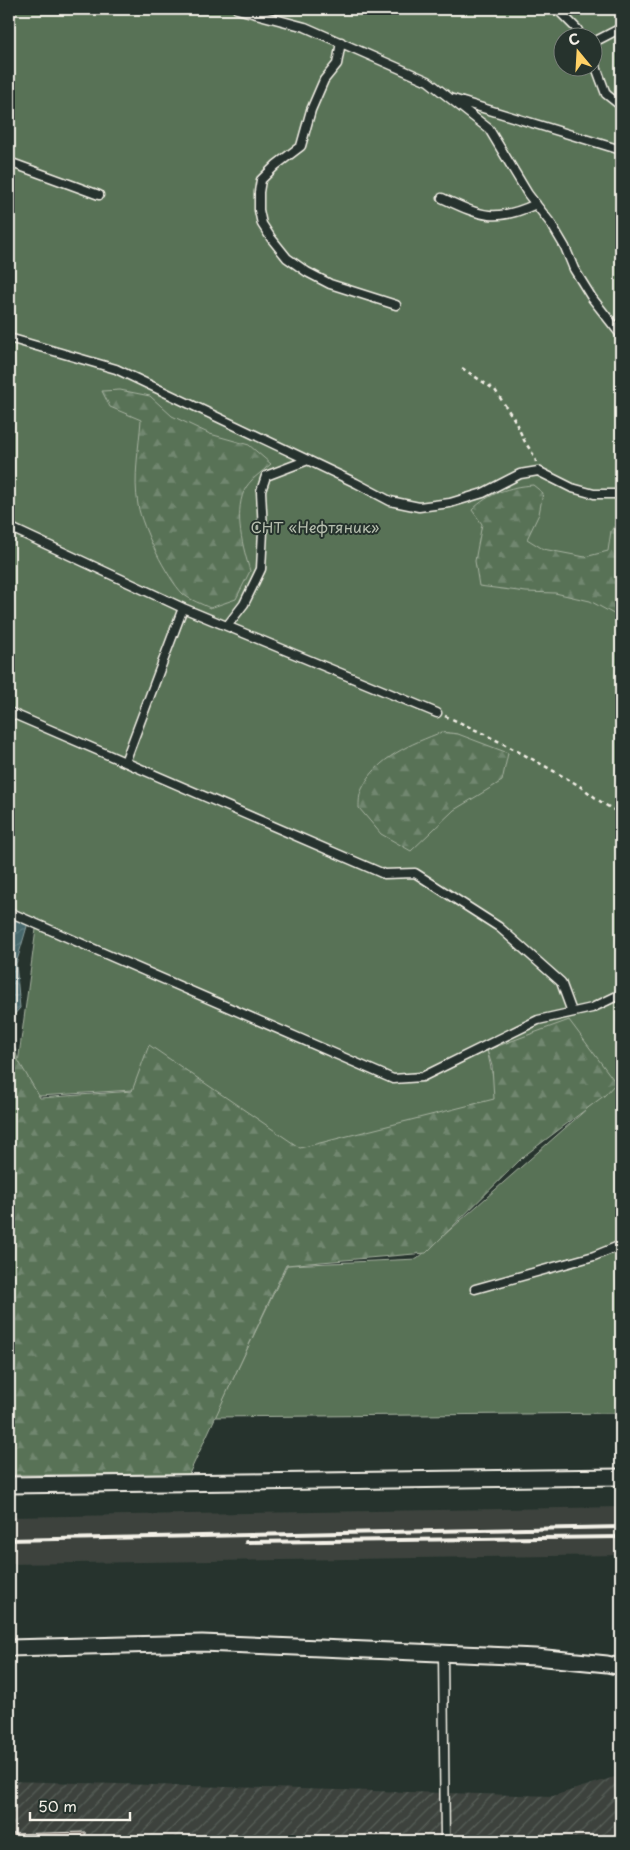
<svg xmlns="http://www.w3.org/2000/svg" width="630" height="1850" font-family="'Playpen Sans',sans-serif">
<defs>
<pattern id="industrial-furrows" width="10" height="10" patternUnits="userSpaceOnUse" patternTransform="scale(1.25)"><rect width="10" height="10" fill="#3c433d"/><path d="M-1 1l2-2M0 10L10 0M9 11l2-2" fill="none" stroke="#595f59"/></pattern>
<pattern id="forest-firs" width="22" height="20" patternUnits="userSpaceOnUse" patternTransform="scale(1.25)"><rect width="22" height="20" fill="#597257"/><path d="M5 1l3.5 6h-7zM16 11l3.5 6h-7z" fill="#71876f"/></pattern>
<pattern id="water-waves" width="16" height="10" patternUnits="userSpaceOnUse" patternTransform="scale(1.25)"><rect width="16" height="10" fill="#46686c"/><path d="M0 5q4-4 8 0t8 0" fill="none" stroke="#617e81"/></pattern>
</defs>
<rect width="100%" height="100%" fill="#26332d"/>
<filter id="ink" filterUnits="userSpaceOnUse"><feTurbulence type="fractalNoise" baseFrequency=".02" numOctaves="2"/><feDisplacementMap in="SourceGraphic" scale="10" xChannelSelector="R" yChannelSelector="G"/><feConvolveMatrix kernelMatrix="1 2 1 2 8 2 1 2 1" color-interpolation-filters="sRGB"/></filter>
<g filter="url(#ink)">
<!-- built -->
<path fill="#3c433d" d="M621,1507V1555L9,1564V1517Z"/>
<!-- industrial -->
<path fill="url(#industrial-furrows)" d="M621,1775V1841H9V1781L553,1796Z"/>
<!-- green -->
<path fill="#597257" stroke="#a6b2a0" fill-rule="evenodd" d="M9,9H621V1413L215,1417L287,1265L417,1259L616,1083L487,1050L498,1100L302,1153L132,1090L39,1096L18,1063L37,922L9,911ZM562,38H592V68H562Z"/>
<!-- forest -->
<path fill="url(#forest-firs)" stroke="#a6b2a0" d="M120,390L150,396L172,416L210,434L249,445L271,464C262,472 249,480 244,491C234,515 243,548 250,571L236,599L210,608C202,604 190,600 183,594C167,578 142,528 138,505C133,478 139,448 141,420L110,407L102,391Z
M533,485L543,493L539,514L527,539L543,549L585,557L608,551L611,531L621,516V618L590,601L555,593L526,592L479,586L475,561L482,524L472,510C489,493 509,487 533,485Z
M442,732L458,734L508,753L502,781L454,810L411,851L381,834L359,808C359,802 359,795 362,789C377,757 411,744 442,732Z
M569,1020L616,1083L605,1095L524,1156L426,1253L286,1265L189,1474L9,1475V1029L18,1060L40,1098L132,1091L149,1045L300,1148L494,1099L492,1066L487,1050Z"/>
<!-- water -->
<path fill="url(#water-waves)" stroke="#8c9f9e" d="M9,918L28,923L16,964L20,1008L12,1017L9,1016Z"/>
<!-- building -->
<path fill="#706761" stroke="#f4f1e8" d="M85,1832L86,1841H9V1834Z"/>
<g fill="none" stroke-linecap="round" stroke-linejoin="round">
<!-- service casing -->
<g stroke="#f4f1e8" stroke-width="11">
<path id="service" d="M237,9L305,27L428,81L489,129L528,194L552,225L565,247L574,269L592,298L621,335
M557,9L577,29L582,38
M341,42L337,64L324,80L311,110L301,146L276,165L261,180L259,192V210L262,224L271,238L287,258L307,272L330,284L396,305
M592,43L621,28
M592,56L606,94L621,106
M453,99L621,150
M9,162L99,195
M442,198C481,216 495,223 536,204
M9,338L116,369L356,483L390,501L419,507L450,503L483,493L520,474L538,471L572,488L594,494H621
M9,527L183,608L437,713
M227,626L244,604L261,569L263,531L261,491L266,476L308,460
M9,712L384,874L415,873L499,927L561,982L572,1012
M125,762L183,608
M9,912L393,1079L422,1077L538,1020L592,1008L621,994
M475,1289L594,1256L621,1245
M443,1653L445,1841"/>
</g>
<!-- minor casing -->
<g stroke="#f4f1e8" stroke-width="19">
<path id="minor" d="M9,1485L621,1477
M9,1648L202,1643L536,1657L607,1664L621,1667"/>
</g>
<!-- path -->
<path stroke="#f4f1e8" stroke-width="2.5" stroke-dasharray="4 4" stroke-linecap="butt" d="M462,368L495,390L514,419L525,442L535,457L536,462
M445,716C489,735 531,758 573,782C589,791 604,807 621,813"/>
<!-- service -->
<use href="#service" stroke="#26332d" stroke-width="8"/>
<!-- minor -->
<use href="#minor" stroke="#26332d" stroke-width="15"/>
<!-- rail -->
<path stroke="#f4f1e8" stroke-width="4" d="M9,1540L621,1527
M246,1542L621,1537"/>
</g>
</g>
<g text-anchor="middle" stroke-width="4" stroke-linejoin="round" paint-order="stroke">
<!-- park labels -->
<g font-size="15" fill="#b6beae" stroke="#26332d">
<text x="315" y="533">СНТ «Нефтяник»</text>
</g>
</g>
<!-- margin -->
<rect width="630" height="1850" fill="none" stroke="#26332d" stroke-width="30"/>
<rect x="15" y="15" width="600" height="1820" fill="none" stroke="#f4f1e8" stroke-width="2" filter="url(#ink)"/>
<!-- north arrow -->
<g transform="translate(578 52) rotate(342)"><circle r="24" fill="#26332d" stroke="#787f78"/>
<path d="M0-4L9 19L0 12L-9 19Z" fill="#ffd166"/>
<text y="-8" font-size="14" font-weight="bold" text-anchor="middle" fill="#f4f1e8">С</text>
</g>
<!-- scale -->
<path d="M30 1812v8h100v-8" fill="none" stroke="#f4f1e8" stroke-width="2.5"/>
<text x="38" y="1812" font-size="15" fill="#f4f1e8" stroke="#26332d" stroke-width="4" paint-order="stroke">50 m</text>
</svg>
